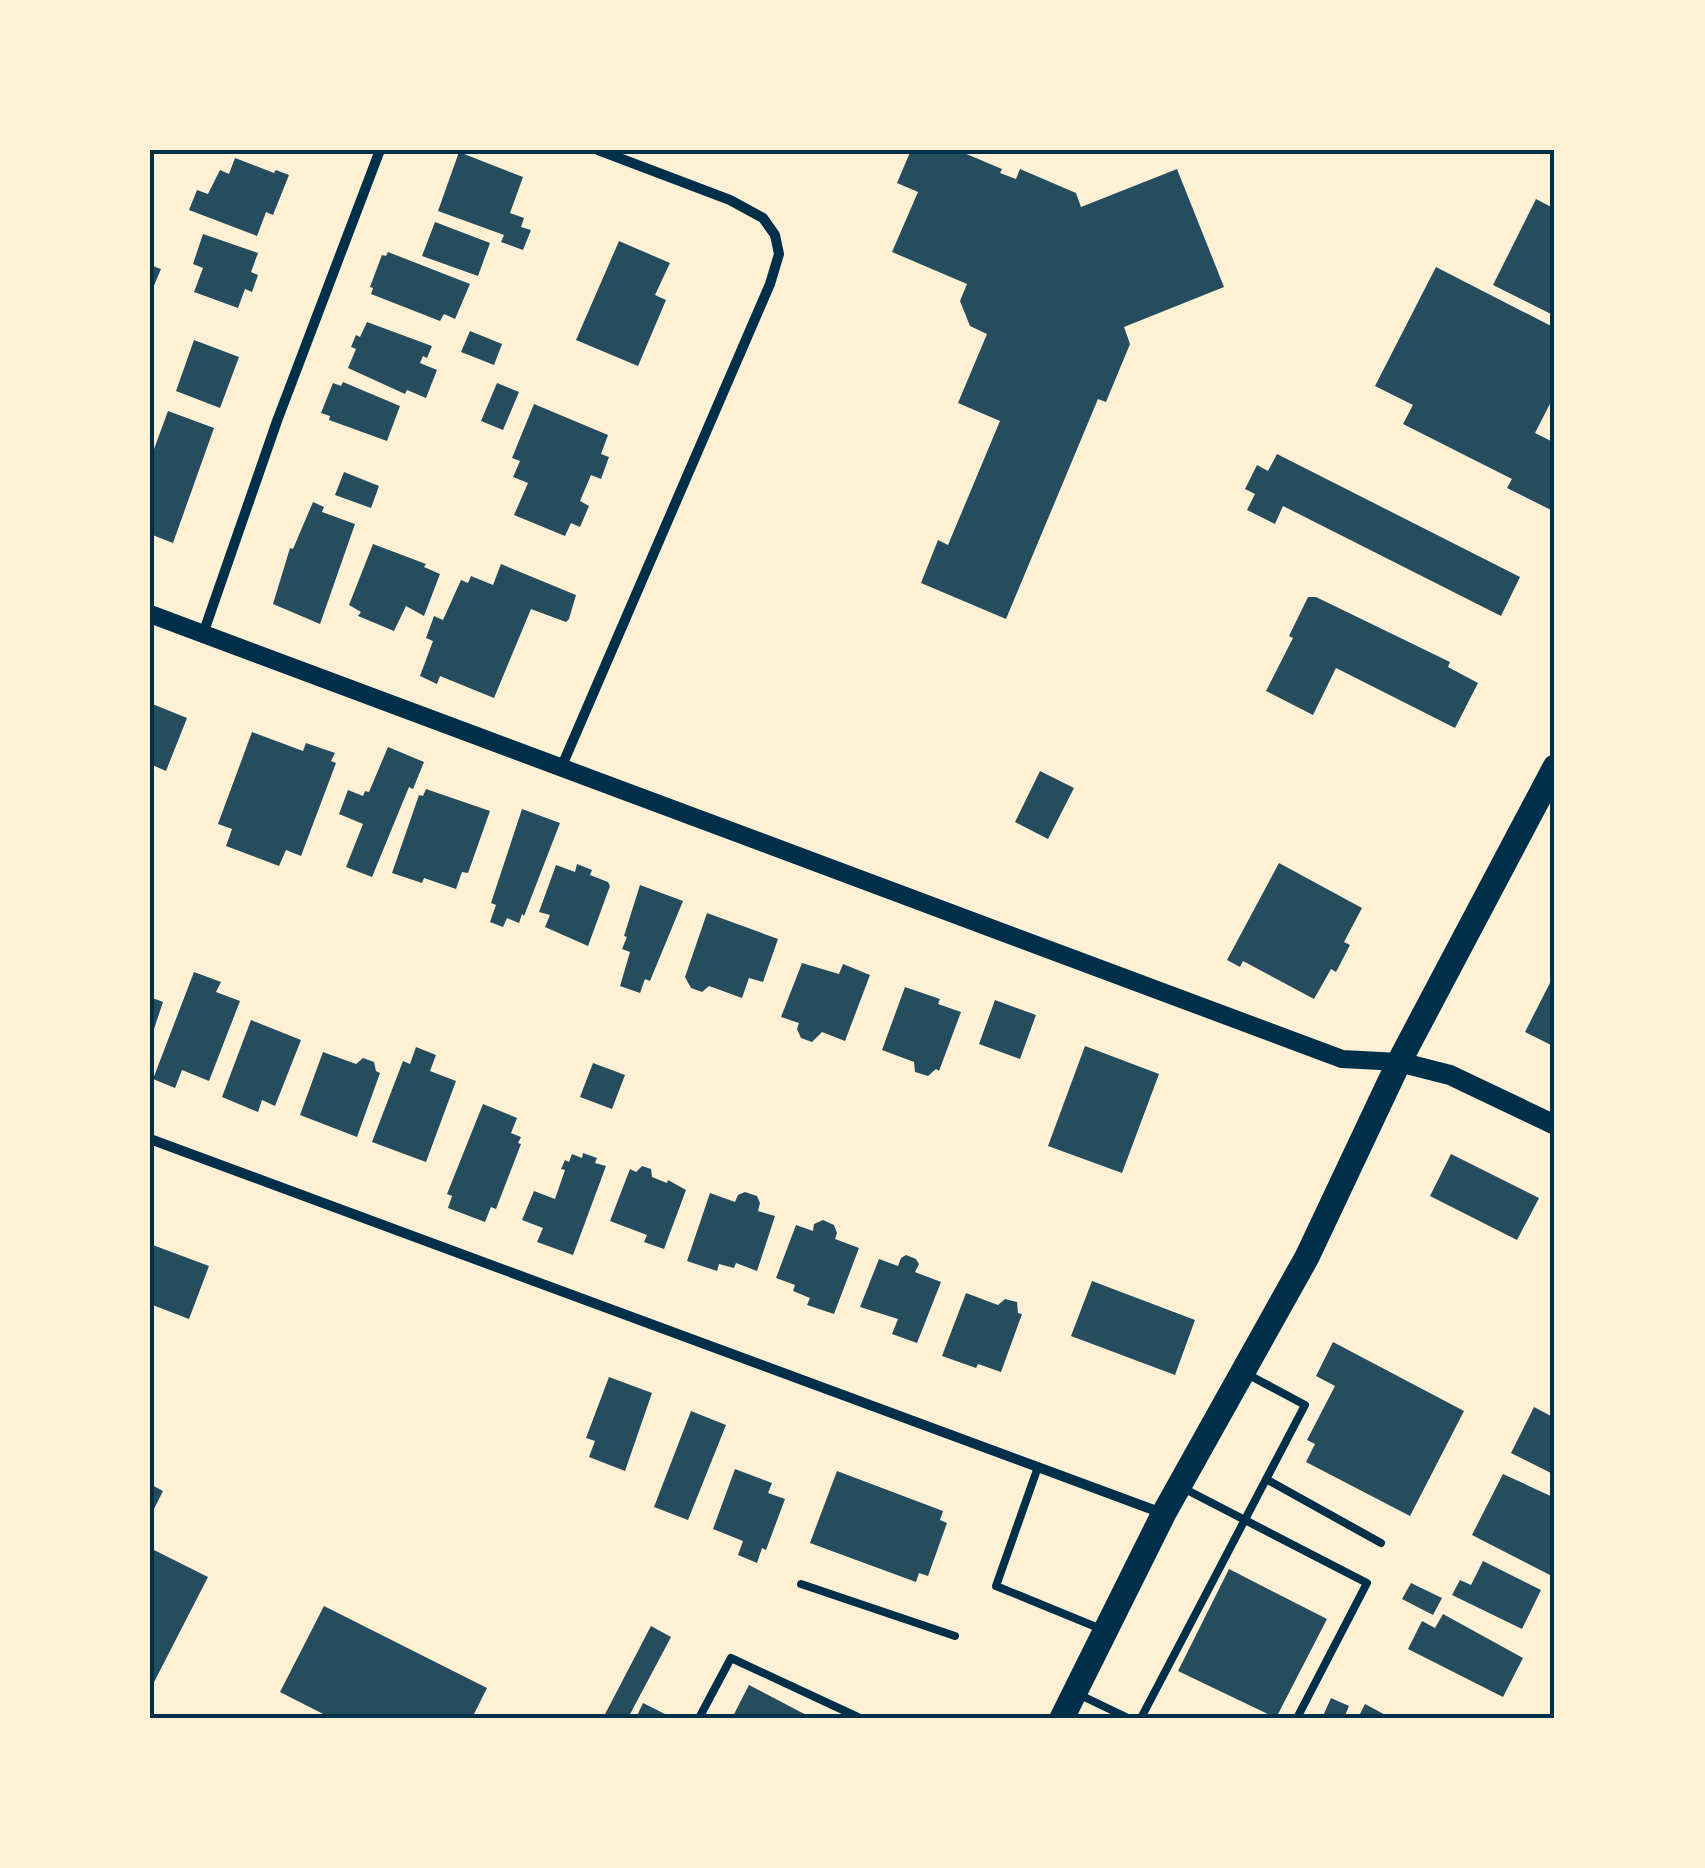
<svg xmlns="http://www.w3.org/2000/svg" width="1705" height="1868" font-family="'Exo 2',sans-serif">
<rect width="100%" height="100%" fill="#fdf0d5"/>
<!-- building -->
<path fill="#264d5e" d="M911,150H957L1002,169L1000,173L1016,179L1020,169L1076,193L1081,207L1177,169L1224,287L1124,327L1130,344L1106,402L1098,399L1006,619L921,583L938,540L948,545L1000,421L958,403L987,334L970,326L960,301L967,284L892,252L918,192L897,183Z
M459,152L523,177L510,213L524,218L521,227L531,230L523,250L501,242L504,235L438,211Z
M235,158L274,173L276,170L289,175L273,215L266,212L257,236L189,210L197,190L208,194L220,170L229,174Z
M1536,199L1555,209V316L1493,285Z
M435,222L490,243L478,276L422,256Z
M203,234L258,253L251,272L258,275L252,292L245,289L238,308L194,292L203,268L193,264Z
M619,241L670,263L655,295L666,300L638,366L576,340Z
M388,252L470,284L455,319L444,314L440,321L371,294L373,288L370,287L382,255L386,256Z
M150,265L161,269L150,295Z
M1436,267L1555,328V394L1535,433L1555,443L1553,511L1507,488L1512,479L1403,424L1413,405L1375,386Z
M367,322L432,346L427,358L423,356L420,363L437,370L426,398L407,390L405,394L348,368L356,349L351,347L356,335L360,337Z
M470,331L502,344L494,365L461,352Z
M194,340L239,357L220,408L176,391Z
M343,382L400,406L387,441L329,420L330,416L321,413L333,383L341,386Z
M497,383L519,392L503,430L481,421Z
M534,404L608,435L601,454L609,457L601,479L591,475L580,501L589,506L580,527L571,523L565,536L514,515L528,483L513,477L520,461L512,458Z
M168,411L214,428L173,543L150,534V460Z
M1277,454L1520,577L1501,616L1283,506L1275,524L1247,510L1255,494L1245,489L1257,465L1268,471Z
M344,472L379,486L371,508L335,495Z
M313,502L324,507L322,512L355,524L320,624L273,604L290,548L293,549Z
M373,544L426,564L424,567L440,574L424,616L406,606L394,631L358,616L361,612L349,605Z
M501,564L576,595L569,619L566,622L531,609L494,698L440,676L437,684L420,676L433,641L426,638L434,616L443,620L461,580L468,583L471,576L493,585Z
M1308,597H1316L1450,662L1448,667L1478,683L1455,728L1336,668L1313,715L1266,691L1293,638L1289,636Z
M150,703L187,718L166,771L150,764Z
M252,732L303,751L306,743L335,753L331,761L336,763L301,856L286,850L279,866L226,846L232,829L218,824Z
M388,747L424,762L413,789L409,787L372,877L346,867L363,824L339,814L348,790L363,796L365,791L369,792Z
M1040,771L1074,788L1048,839L1015,822Z
M426,789L490,811L468,873L462,872L456,889L424,878L422,883L392,873L419,795L423,796Z
M522,809L560,823L524,916L522,914L519,923L507,918L503,927L490,922L496,905L491,903Z
M1279,863L1362,908L1344,942L1350,945L1336,972L1331,969L1314,999L1243,961L1240,967L1227,960Z
M577,864L592,870L590,875L608,882L610,886L588,946L545,927L550,915L539,912L556,865L575,872Z
M640,885L683,901L650,981L645,979L640,993L620,986L630,952L622,949L627,937L624,936Z
M707,913L778,939L763,982L749,978L742,998L709,986L702,992L691,988L685,977Z
M802,963L839,974L843,964L870,975L845,1041L822,1032L812,1042L801,1038L797,1029L799,1023L781,1017Z
M194,972L221,982L216,992L240,1001L209,1081L182,1070L175,1088L153,1079Z
M1555,973V1047L1525,1032Z
M905,987L940,999L938,1004L961,1012L939,1071L936,1069L928,1076L915,1072L914,1062L882,1050Z
M150,997L163,1002L151,1038L150,1037Z
M995,1000L1036,1015L1020,1059L979,1044Z
M251,1020L301,1040L275,1106L262,1100L258,1112L222,1097Z
M1085,1046L1159,1074L1122,1173L1048,1146Z
M416,1047L436,1055L430,1071L456,1081L426,1162L372,1142L403,1061L410,1064Z
M323,1052L356,1064L363,1058L374,1062L376,1071L380,1073L357,1137L300,1115Z
M593,1063L625,1075L612,1109L580,1097Z
M483,1104L517,1118L511,1133L521,1137L518,1143L521,1144L496,1209L491,1207L485,1222L448,1208L452,1196L447,1194Z
M583,1153L597,1158L595,1163L606,1166L573,1255L537,1242L543,1228L522,1220L534,1191L555,1199L565,1170L561,1169L565,1160L569,1162L572,1154L582,1158Z
M1451,1154L1539,1198L1517,1240L1430,1196Z
M642,1166L651,1169L652,1177L667,1183L668,1180L686,1190L664,1249L644,1242L647,1235L610,1221L630,1169L636,1172Z
M745,1192L757,1196L760,1203L758,1211L775,1216L757,1271L736,1263L734,1268L719,1264L717,1271L687,1261L710,1193L735,1202L738,1195Z
M823,1220L834,1225L837,1233L835,1239L859,1248L834,1314L807,1305L810,1298L793,1291L795,1285L776,1278L796,1225L813,1231L814,1224Z
M150,1244L209,1266L189,1319L150,1304Z
M906,1255L916,1259L919,1264L915,1272L941,1282L917,1343L892,1334L898,1319L860,1307L879,1259L898,1266L901,1258Z
M1092,1281L1195,1320L1175,1375L1071,1336Z
M966,1293L998,1305L1005,1299L1017,1302L1018,1313L1022,1314L1001,1372L978,1364L976,1368L942,1356Z
M1333,1342L1464,1411L1410,1516L1306,1462L1315,1444L1307,1440L1335,1386L1316,1376Z
M609,1377L652,1393L625,1471L589,1457L595,1441L586,1438Z
M1534,1407L1551,1416L1555,1408V1475L1511,1453Z
M691,1411L726,1425L688,1520L654,1507Z
M735,1469L772,1483L768,1493L785,1499L766,1550L762,1548L757,1563L738,1555L743,1541L713,1529Z
M837,1471L943,1511L940,1520L947,1523L928,1576L919,1573L916,1582L810,1543Z
M1503,1474L1555,1498V1565L1550,1575L1472,1535Z
M150,1484L163,1491L150,1517Z
M150,1548L208,1577L150,1690Z
M1483,1561L1541,1590L1522,1629L1452,1595L1460,1580L1471,1585Z
M1229,1569L1327,1619L1276,1718L1178,1671Z
M1411,1583L1442,1598L1433,1615L1402,1599Z
M324,1606L487,1688L472,1718H331L280,1692Z
M1443,1614L1523,1658L1503,1697L1408,1649L1422,1621L1435,1628Z
M651,1626L671,1637L628,1718H603Z
M749,1685L812,1718H732Z
M1331,1698L1349,1706L1344,1718H1322Z
M643,1703L673,1718H636Z
M1365,1704L1391,1718H1358Z"/>
<g fill="none" stroke-linecap="round" stroke-linejoin="round">
<!-- service -->
<path stroke="#003049" stroke-width="8" d="M1038,1467L996,1586L1101,1629
M1266,1479L1381,1543
M1183,1488L1367,1583L1297,1718
M801,1584L955,1636
M1078,1694L1128,1718
M699,1718L731,1658L860,1718
M1141,1718L1305,1405L1247,1374"/>
<!-- minor -->
<path stroke="#003049" stroke-width="10" d="M203,634L277,421L380,150
M561,768L770,284L779,254L775,235L763,218L730,200L598,150
M150,1139L1162,1513"/>
<!-- tertiary -->
<path stroke="#003049" stroke-width="18" d="M150,614L1342,1059L1399,1062"/>
<!-- secondary -->
<path stroke="#003049" stroke-width="20" d="M1399,1062L1450,1075L1555,1125"/>
<!-- primary -->
<path stroke="#003049" stroke-width="25" d="M1062,1718L1164,1513L1307,1257L1399,1062L1555,767"/>
</g>
<!-- border -->
<rect width="1705" height="1868" fill="none" stroke="#fdf0d5" stroke-width="305"/>
<rect x="152" y="152" width="1400" height="1564" fill="none" stroke="#003049" stroke-width="4"/>
</svg>
